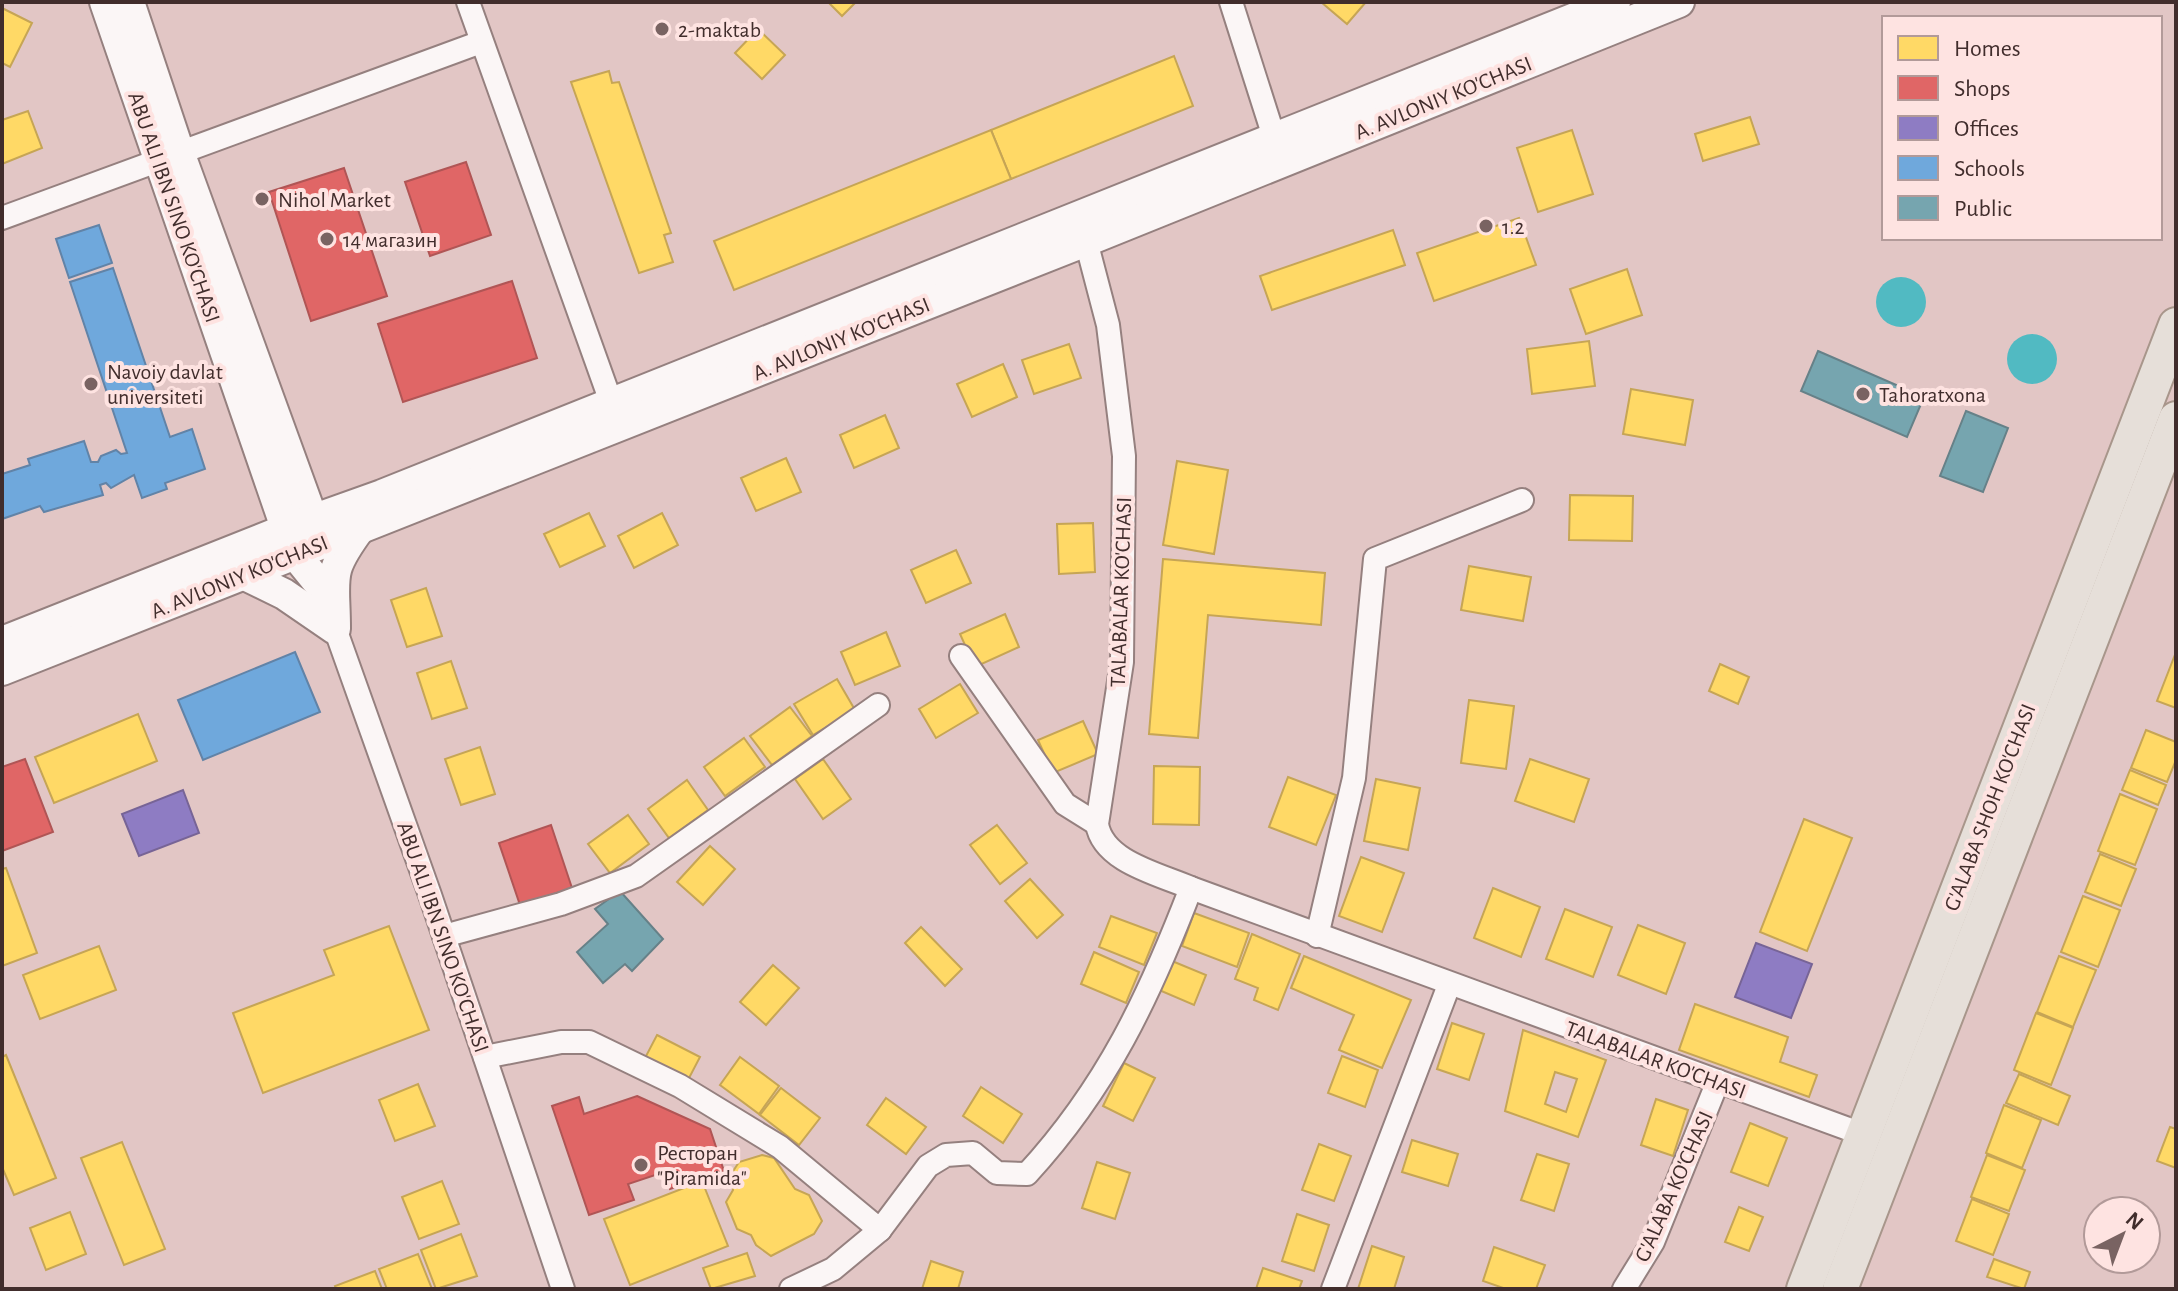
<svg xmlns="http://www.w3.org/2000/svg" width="2178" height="1291" font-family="'Alegreya Sans',sans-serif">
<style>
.water{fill:#51bac2}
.homes{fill:#ffd966;stroke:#c6a555;stroke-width:2;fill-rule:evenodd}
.shops{fill:#e06666;stroke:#b05555;stroke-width:2}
.offices{fill:#8e7cc3;stroke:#776496;stroke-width:2}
.schools{fill:#6fa8dc;stroke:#6183a7;stroke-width:2}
.public{fill:#76a5af;stroke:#668188;stroke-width:2}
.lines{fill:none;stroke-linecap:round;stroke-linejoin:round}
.street-casing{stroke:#95807f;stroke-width:26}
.secondary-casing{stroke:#95807f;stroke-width:34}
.primary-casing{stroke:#a8968b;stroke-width:38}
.street{stroke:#fbf6f6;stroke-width:22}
.secondary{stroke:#fbf6f6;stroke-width:30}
.primary{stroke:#e6dfd9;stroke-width:34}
.poi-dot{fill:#796362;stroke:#fee3e1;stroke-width:3}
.labels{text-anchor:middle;stroke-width:8;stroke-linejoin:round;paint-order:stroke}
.poi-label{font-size:22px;fill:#412d2c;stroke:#fee3e1;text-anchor:start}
.street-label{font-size:22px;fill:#412d2c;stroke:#fee3e1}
</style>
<rect width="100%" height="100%" fill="#e2c6c5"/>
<g class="water">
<circle cx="1901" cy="302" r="25"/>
<circle cx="2032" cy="359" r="25"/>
</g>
<g class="homes">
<path d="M 828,2 L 856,2 L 842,16 Z"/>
<path d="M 1321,2 L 1366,2 L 1347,24 Z"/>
<path d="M 2,8 L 32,23 L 10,67 L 2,63 Z"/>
<path d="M 758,29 L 785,55 L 762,79 L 735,53 Z"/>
<path d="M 1174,56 L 1193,106 L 1011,179 L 991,130 Z"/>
<path d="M 609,71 L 612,83 L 619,82 L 671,233 L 664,235 L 673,262 L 639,273 L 571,82 Z"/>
<path d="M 28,111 L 42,148 L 2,164 L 2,120 Z"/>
<path d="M 1750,117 L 1759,144 L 1703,161 L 1695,134 Z"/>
<path d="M 991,130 L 1011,179 L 734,290 L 714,241 Z"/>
<path d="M 1572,130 L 1593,194 L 1538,212 L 1517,148 Z"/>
<path d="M 1519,218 L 1536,265 L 1434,301 L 1417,253 Z"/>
<path d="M 1393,230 L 1405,265 L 1272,310 L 1260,276 Z"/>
<path d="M 1627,269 L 1642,315 L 1586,334 L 1570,289 Z"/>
<path d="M 1589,341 L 1595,386 L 1532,394 L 1527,349 Z"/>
<path d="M 1069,344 L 1081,378 L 1034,394 L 1022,360 Z"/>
<path d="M 1003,364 L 1017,397 L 972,417 L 957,384 Z"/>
<path d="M 1631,389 L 1693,400 L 1685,445 L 1623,434 Z"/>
<path d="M 885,415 L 899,448 L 854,468 L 840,435 Z"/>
<path d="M 786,458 L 801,492 L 756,511 L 741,478 Z"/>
<path d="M 1177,461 L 1228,470 L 1214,554 L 1163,545 Z"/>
<path d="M 1570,495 L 1633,496 L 1632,541 L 1569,540 Z"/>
<path d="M 589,513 L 605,546 L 560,567 L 544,534 Z"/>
<path d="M 662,513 L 678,545 L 634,568 L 618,536 Z"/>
<path d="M 1093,523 L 1095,572 L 1059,574 L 1057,524 Z"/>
<path d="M 956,550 L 971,583 L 926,603 L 911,570 Z"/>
<path d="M 1163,559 L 1325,573 L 1321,625 L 1208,615 L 1198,738 L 1149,734 Z"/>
<path d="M 1469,566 L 1531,577 L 1523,621 L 1461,610 Z"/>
<path d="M 426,588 L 442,636 L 407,647 L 391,600 Z"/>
<path d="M 1005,614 L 1019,647 L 975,667 L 960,634 Z"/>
<path d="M 886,632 L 900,666 L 855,685 L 841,652 Z"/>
<path d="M 2176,652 L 2176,708 L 2157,701 Z"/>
<path d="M 451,661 L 467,708 L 432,719 L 417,673 Z"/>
<path d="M 1720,664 L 1749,677 L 1738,704 L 1709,691 Z"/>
<path d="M 837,679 L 855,710 L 813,735 L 794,704 Z"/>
<path d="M 960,684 L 978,713 L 936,738 L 919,709 Z"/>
<path d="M 1469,700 L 1514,706 L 1506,769 L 1461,763 Z"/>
<path d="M 790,707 L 812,736 L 772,765 L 750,736 Z"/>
<path d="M 138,714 L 157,761 L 54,803 L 35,757 Z"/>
<path d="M 1083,721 L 1098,754 L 1053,773 L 1038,740 Z"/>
<path d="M 2146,730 L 2176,742 L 2176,760 L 2167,782 L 2131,768 Z"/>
<path d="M 744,738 L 765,767 L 725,796 L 704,767 Z"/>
<path d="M 480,747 L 495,794 L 461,805 L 445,759 Z"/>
<path d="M 823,759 L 851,799 L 823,819 L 795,779 Z"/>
<path d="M 1530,759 L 1589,779 L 1574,822 L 1515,801 Z"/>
<path d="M 1154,766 L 1200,767 L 1199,825 L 1153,824 Z"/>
<path d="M 2130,770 L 2166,785 L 2158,805 L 2122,790 Z"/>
<path d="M 1288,777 L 1336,795 L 1316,845 L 1269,827 Z"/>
<path d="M 1376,779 L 1420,788 L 1408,850 L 1364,841 Z"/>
<path d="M 687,780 L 708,810 L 669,838 L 648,809 Z"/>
<path d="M 2120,794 L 2157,809 L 2135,865 L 2098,851 Z"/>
<path d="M 628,815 L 649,844 L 610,873 L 588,844 Z"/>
<path d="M 1804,819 L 1852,838 L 1807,951 L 1760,932 Z"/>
<path d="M 997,825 L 1027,863 L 1000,884 L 970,845 Z"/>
<path d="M 710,846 L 735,869 L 703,905 L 677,882 Z"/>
<path d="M 2100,854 L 2136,869 L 2121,906 L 2085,892 Z"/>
<path d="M 1361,857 L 1404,873 L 1382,932 L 1339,916 Z"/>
<path d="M 6,868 L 37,953 L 2,966 L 2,869 Z"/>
<path d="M 1030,879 L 1063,915 L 1037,938 L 1005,901 Z"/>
<path d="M 1493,888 L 1540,907 L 1521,957 L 1474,938 Z"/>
<path d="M 2083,896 L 2120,910 L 2098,967 L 2061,952 Z"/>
<path d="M 1565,909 L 1612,927 L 1593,977 L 1546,959 Z"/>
<path d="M 1194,913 L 1249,933 L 1237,967 L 1182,946 Z"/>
<path d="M 1111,916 L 1157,933 L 1144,965 L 1099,947 Z"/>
<path d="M 1638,925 L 1685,943 L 1666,994 L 1618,975 Z"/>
<path d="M 389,926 L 429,1030 L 263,1093 L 233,1013 L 334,975 L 324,950 Z"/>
<path d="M 921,927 L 962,969 L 945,986 L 905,943 Z"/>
<path d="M 1252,934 L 1300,954 L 1278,1010 L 1254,1000 L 1258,988 L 1235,979 Z"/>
<path d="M 99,946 L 116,990 L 40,1019 L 23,975 Z"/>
<path d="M 1094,952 L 1139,972 L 1126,1003 L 1081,984 Z"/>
<path d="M 1304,956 L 1411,1000 L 1382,1068 L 1339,1050 L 1354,1015 L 1291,988 Z"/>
<path d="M 2059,956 L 2096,970 L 2073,1027 L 2037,1012 Z"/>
<path d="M 1172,961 L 1206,975 L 1194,1005 L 1159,990 Z"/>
<path d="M 773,965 L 799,988 L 766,1025 L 740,1002 Z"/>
<path d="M 1695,1004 L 1788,1037 L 1780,1062 L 1817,1075 L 1809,1097 L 1679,1050 Z"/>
<path d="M 2036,1013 L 2073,1028 L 2051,1085 L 2014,1070 Z"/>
<path d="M 1452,1023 L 1484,1034 L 1469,1080 L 1437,1069 Z"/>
<path d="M 1523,1030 L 1606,1060 L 1578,1137 L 1505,1111 ZM 1555,1072 L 1577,1079 L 1566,1112 L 1545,1104 Z"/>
<path d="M 657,1035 L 700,1057 L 688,1080 L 645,1058 Z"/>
<path d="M 6,1055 L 56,1178 L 14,1195 L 2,1167 L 2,1057 Z"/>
<path d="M 1342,1056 L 1378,1070 L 1365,1107 L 1328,1093 Z"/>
<path d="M 740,1057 L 779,1086 L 759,1114 L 720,1085 Z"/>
<path d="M 1124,1063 L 1155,1078 L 1133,1121 L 1103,1106 Z"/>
<path d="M 2019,1074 L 2070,1096 L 2058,1125 L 2006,1103 Z"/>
<path d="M 418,1084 L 435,1126 L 395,1141 L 379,1100 Z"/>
<path d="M 981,1087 L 1022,1114 L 1003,1143 L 963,1116 Z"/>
<path d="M 781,1088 L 820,1118 L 799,1145 L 760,1115 Z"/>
<path d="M 886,1098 L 926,1127 L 906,1154 L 867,1125 Z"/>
<path d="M 1656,1099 L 1688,1110 L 1673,1156 L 1641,1145 Z"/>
<path d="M 2004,1105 L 2041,1120 L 2022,1168 L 1986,1153 Z"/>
<path d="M 1750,1123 L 1787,1138 L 1768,1186 L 1731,1172 Z"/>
<path d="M 2170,1127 L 2176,1129 L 2176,1168 L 2157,1161 Z"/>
<path d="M 1412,1140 L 1458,1154 L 1448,1186 L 1402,1172 Z"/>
<path d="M 122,1142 L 165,1249 L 124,1265 L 81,1158 Z"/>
<path d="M 1319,1144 L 1351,1156 L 1334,1201 L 1302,1190 Z"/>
<path d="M 1537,1154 L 1569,1164 L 1554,1211 L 1521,1200 Z"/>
<path d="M 762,1155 L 774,1158 L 795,1189 L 809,1195 L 822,1221 L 814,1234 L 771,1256 L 756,1245 L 751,1235 L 737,1229 L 726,1202 L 733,1190 L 730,1176 L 739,1162 Z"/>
<path d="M 1987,1155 L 2025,1170 L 2009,1211 L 1971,1197 Z"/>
<path d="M 1097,1162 L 1130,1173 L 1115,1219 L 1082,1208 Z"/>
<path d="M 442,1181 L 459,1224 L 419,1239 L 402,1197 Z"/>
<path d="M 702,1181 L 728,1246 L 630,1285 L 604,1219 Z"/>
<path d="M 1972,1199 L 2009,1214 L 1993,1255 L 1956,1241 Z"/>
<path d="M 1739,1207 L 1763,1217 L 1749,1251 L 1725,1242 Z"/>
<path d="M 70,1212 L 86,1254 L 46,1270 L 30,1228 Z"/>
<path d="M 1297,1214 L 1329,1225 L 1314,1271 L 1282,1261 Z"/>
<path d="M 461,1234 L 477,1276 L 436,1289 L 421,1250 Z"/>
<path d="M 1372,1246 L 1404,1257 L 1394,1289 L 1358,1289 Z"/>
<path d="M 1494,1247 L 1545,1265 L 1536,1289 L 1506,1289 L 1483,1281 Z"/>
<path d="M 747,1253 L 755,1276 L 711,1289 L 703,1268 Z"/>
<path d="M 418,1254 L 432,1289 L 387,1289 L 379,1269 Z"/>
<path d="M 1994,1259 L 2030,1272 L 2024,1289 L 1987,1277 Z"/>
<path d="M 931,1261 L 963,1272 L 958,1289 L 922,1289 Z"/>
<path d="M 1263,1268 L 1302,1281 L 1299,1289 L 1256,1289 Z"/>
<path d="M 375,1271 L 382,1289 L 336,1289 L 335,1286 Z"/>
</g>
<g class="shops">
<path d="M 466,162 L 491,235 L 430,256 L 405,182 Z"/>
<path d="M 344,168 L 387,296 L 311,321 L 269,192 Z"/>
<path d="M 512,281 L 537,358 L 403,402 L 378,324 Z"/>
<path d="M 25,759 L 53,832 L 2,851 L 2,767 Z"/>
<path d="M 551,825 L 572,888 L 520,905 L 499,843 Z"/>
<path d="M 637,1096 L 710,1129 L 724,1171 L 670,1189 L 664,1172 L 628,1184 L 634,1200 L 589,1215 L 552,1106 L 579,1097 L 584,1114 Z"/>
</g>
<g class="offices">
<path d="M 183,790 L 199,833 L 139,856 L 122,814 Z"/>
<path d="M 1756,943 L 1812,964 L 1791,1018 L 1735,997 Z"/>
</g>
<g class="schools">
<path d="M 99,225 L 112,263 L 69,278 L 56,239 Z"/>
<path d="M 113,268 L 170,437 L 192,429 L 205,469 L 165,483 L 167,489 L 142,498 L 134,475 L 111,488 L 106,483 L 100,485 L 103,495 L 44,512 L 40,506 L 2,519 L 2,474 L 30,465 L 28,459 L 84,441 L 91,462 L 98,462 L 101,456 L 116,450 L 121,454 L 127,453 L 70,282 Z"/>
<path d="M 295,652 L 320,712 L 203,760 L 178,700 Z"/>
</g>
<g class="public">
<path d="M 1818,351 L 1924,397 L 1907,437 L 1801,391 Z"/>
<path d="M 1966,411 L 2008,428 L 1983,492 L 1940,476 Z"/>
<path d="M 620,891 L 663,939 L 632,971 L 625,964 L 603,983 L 577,952 L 608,924 L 595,909 Z"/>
</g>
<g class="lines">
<defs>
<g id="street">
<path d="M 468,2 L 611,402"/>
<path d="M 1231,2 L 1274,137"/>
<path d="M 2,218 L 481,42"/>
<path d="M 1086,241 L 1108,325 L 1124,456 L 1122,662 L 1097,824 C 1103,862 1159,874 1191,888 L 1862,1134"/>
<path d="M 331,617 L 430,895 L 563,1289"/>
<path d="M 961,656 L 1065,804 L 1097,824"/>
<path d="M 444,936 L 561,904 L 636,876 L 878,705"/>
<path d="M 1317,936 L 1354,778 L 1375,559 L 1522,500"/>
<path d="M 485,1057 L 561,1042 L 589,1042 L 680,1086 L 780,1147 L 880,1230 L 928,1166 L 946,1155 L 973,1153 L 997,1173 L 1027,1174 C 1107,1087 1149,997 1191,888"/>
<path d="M 791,1289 L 833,1269 L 880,1230"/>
<path d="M 1333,1289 L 1449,985"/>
<path d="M 1624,1289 L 1653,1242 L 1718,1081"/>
</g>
<g id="secondary">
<path d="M 105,2 L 295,554 L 321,586"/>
<path d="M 129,2 L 180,155 L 319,537"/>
<path d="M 243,574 L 284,594 L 335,629 C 335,576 326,574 360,528"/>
<path d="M 2,642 L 287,529 L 382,495 L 1615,2"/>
<path d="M 2,670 L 1086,241 L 1679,2"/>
</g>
<g id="primary">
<path d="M 1804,1289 L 2176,325"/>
<path d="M 1840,1289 L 2176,419"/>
</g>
</defs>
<use href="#street" class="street-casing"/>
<use href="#secondary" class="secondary-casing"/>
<use href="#primary" class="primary-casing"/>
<use href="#street" class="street"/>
<use href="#secondary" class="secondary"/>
<use href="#primary" class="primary"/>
</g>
<g class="poi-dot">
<circle cx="662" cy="29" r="8"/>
<circle cx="262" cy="199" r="8"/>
<circle cx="1486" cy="226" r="8"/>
<circle cx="327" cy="239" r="8"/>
<circle cx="91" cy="384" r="8"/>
<circle cx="1863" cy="394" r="8"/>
<circle cx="641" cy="1165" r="8"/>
</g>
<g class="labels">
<g class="poi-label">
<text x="678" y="37">2-maktab</text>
<text x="278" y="207">Nihol Market</text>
<text x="1502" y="234">1.2</text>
<text x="343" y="247">14 магазин</text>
<text x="107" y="379">Navoiy davlat<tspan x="107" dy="25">universiteti</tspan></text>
<text x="1879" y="402">Tahoratxona</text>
<text x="657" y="1160">Ресторан<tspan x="657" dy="25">"Piramida"</tspan></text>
</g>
<g class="street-label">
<text transform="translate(1443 97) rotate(-22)" y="8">A. AVLONIY KO'CHASI</text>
<text transform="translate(175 207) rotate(71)" y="8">ABU ALI IBN SINO KO'CHASI</text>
<text transform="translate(841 338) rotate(-22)" y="8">A. AVLONIY KO'CHASI</text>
<text transform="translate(239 576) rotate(-22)" y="8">A. AVLONIY KO'CHASI</text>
<text transform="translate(1120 592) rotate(-88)" y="8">TALABALAR KO'CHASI</text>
<text transform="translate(1989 807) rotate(-69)" y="8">G'ALABA SHOH KO'CHASI</text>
<text transform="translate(444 937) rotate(71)" y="8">ABU ALI IBN SINO KO'CHASI</text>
<text transform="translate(1656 1059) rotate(20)" y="8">TALABALAR KO'CHASI</text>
<text transform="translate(1673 1186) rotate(-66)" y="8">G'ALABA KO'CHASI</text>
</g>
</g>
<rect width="2178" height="1291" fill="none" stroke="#412d2c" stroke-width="8"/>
<rect x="1882" y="16" width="280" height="224" fill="#fee3e1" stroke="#b29a99" stroke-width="2"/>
<rect x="1898" y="36" width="40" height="24" fill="#ffd966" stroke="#b29a99" stroke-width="2"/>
<text x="1954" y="56" font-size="24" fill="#412d2c">Homes</text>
<rect x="1898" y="76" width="40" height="24" fill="#e06666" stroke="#b29a99" stroke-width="2"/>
<text x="1954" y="96" font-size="24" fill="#412d2c">Shops</text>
<rect x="1898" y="116" width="40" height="24" fill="#8e7cc3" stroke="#b29a99" stroke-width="2"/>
<text x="1954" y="136" font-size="24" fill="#412d2c">Offices</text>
<rect x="1898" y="156" width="40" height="24" fill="#6fa8dc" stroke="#b29a99" stroke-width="2"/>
<text x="1954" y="176" font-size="24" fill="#412d2c">Schools</text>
<rect x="1898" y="196" width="40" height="24" fill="#76a5af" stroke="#b29a99" stroke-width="2"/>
<text x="1954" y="216" font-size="24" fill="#412d2c">Public</text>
<g transform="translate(2122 1235) rotate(42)"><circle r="38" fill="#fee3e1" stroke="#b29a99" stroke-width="2"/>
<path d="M0-6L14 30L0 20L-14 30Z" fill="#796362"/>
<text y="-12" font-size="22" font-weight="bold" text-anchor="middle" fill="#412d2c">N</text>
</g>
</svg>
